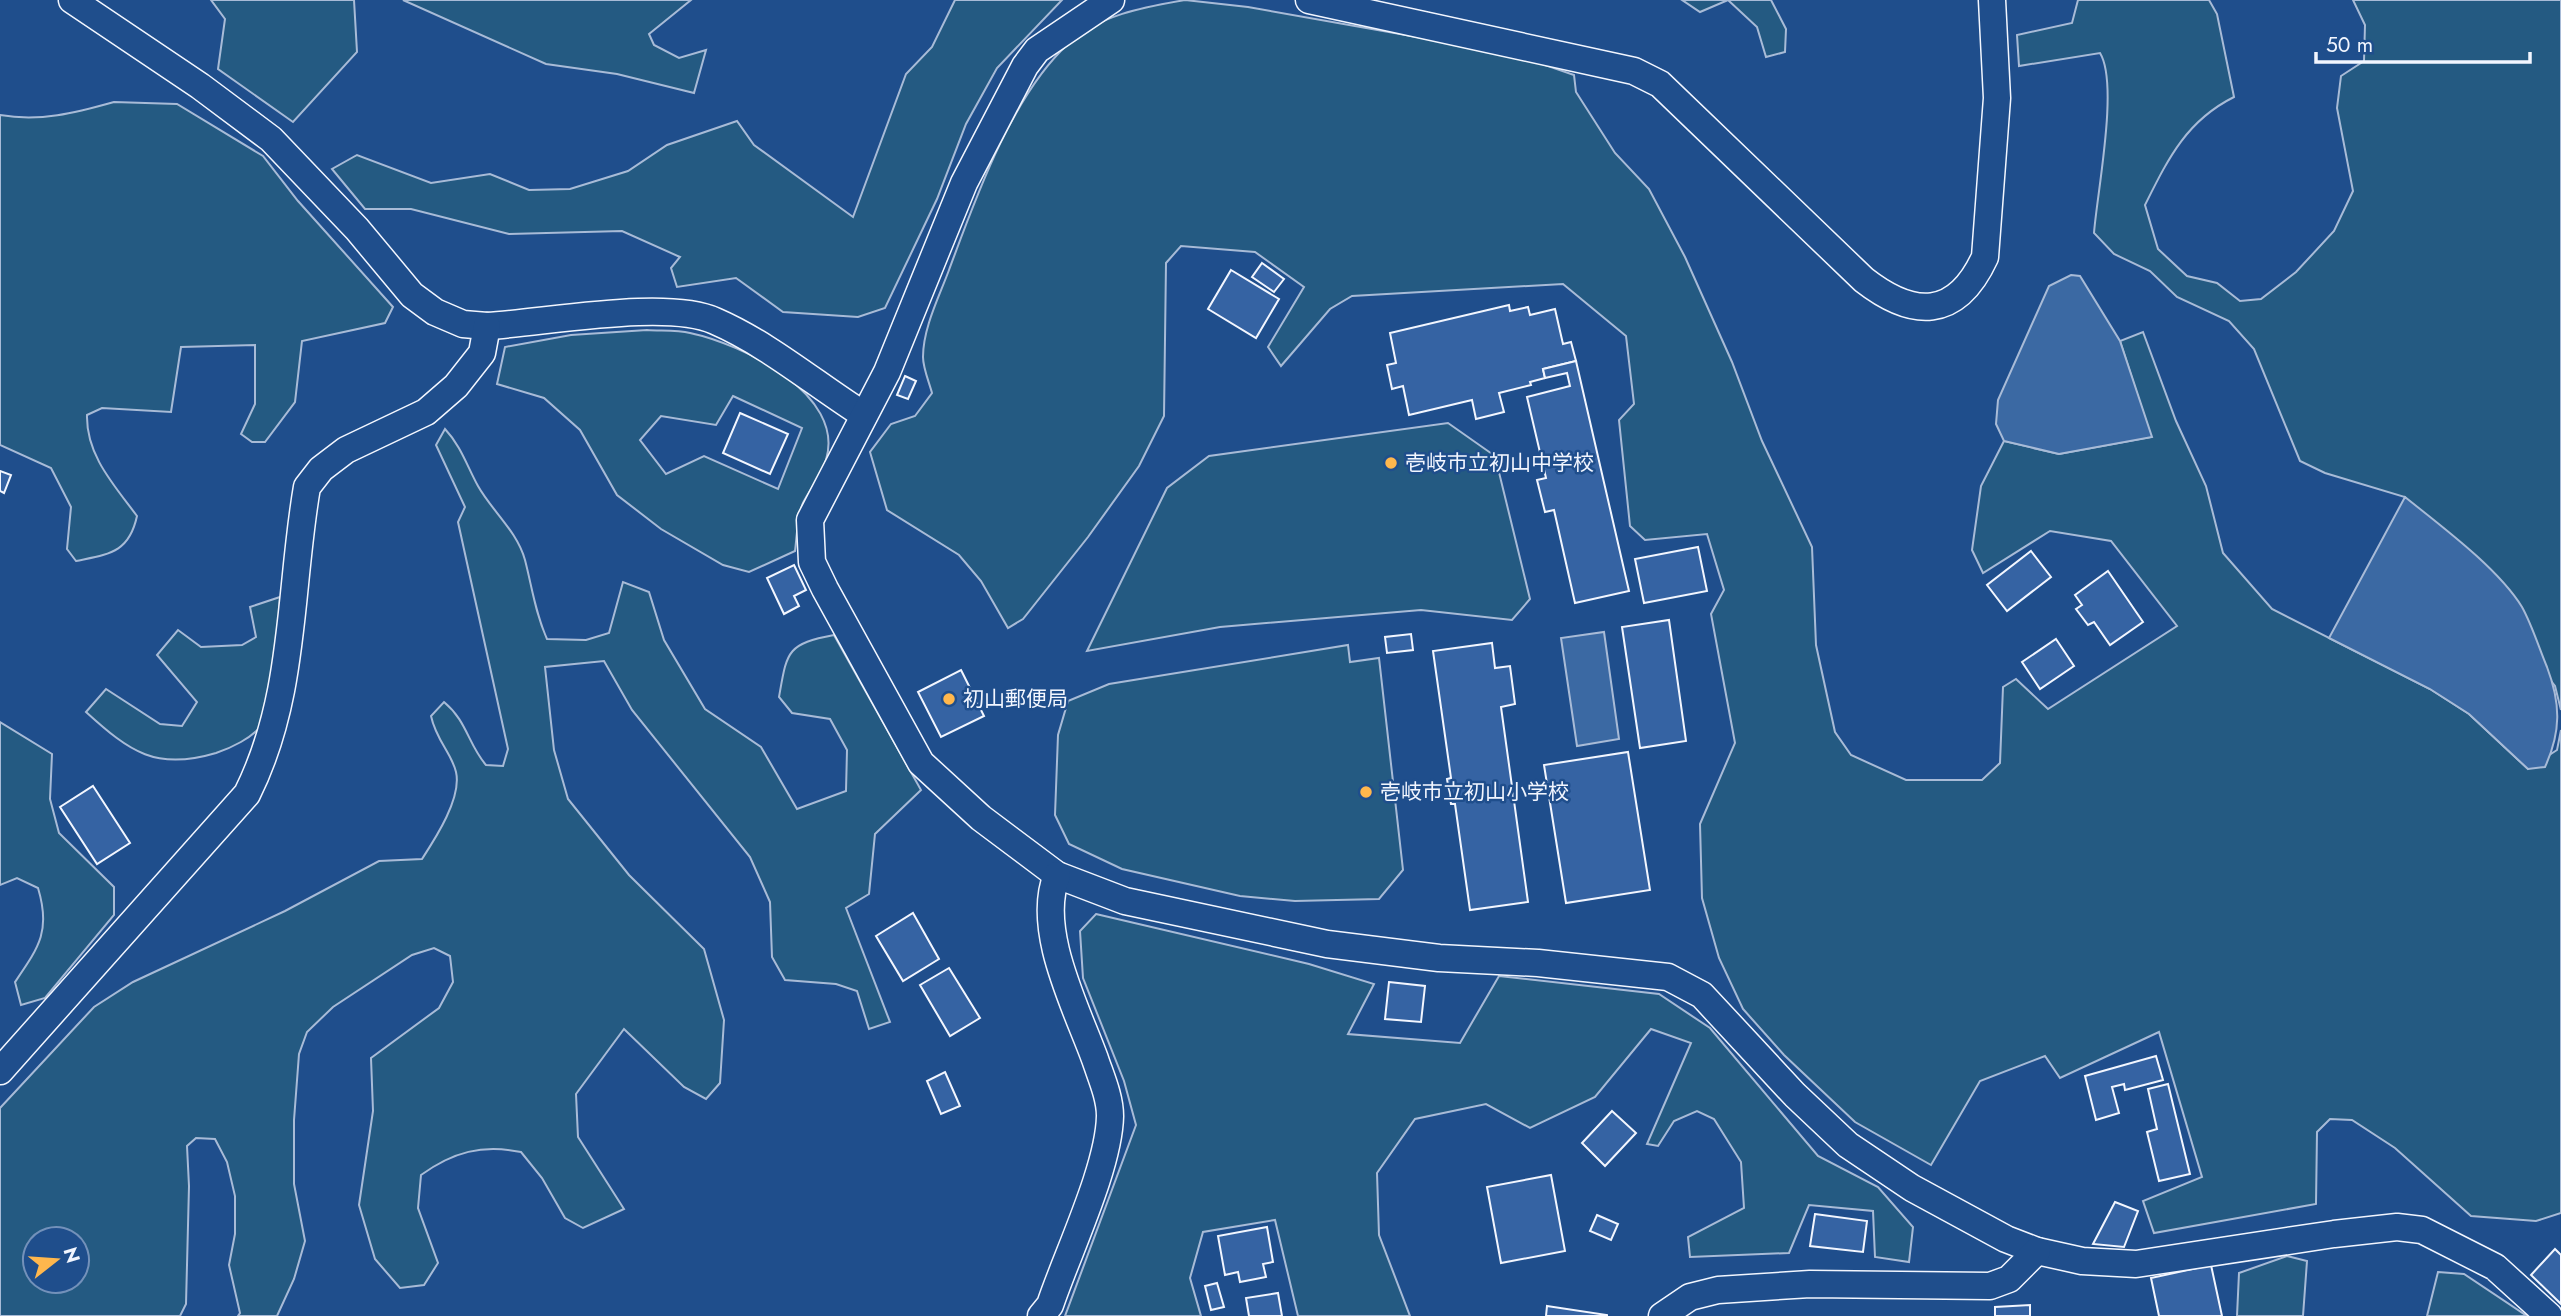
<svg xmlns="http://www.w3.org/2000/svg" width="2561" height="1316" font-family="Jost,'Noto Sans JP',sans-serif">
<style>
.green{fill:#245a82;stroke:#a8bbd7;stroke-width:2;fill-rule:evenodd}
.water{fill:#3b69a3;stroke:#a8bbd7;stroke-width:2}
.building{fill:#3563a3;stroke:#f2f6ff;stroke-width:2}
.lines{fill:none;stroke-linecap:round;stroke-linejoin:round}
.minor-casing{stroke:#f2f6ff;stroke-width:29}
.minor{stroke:#1f4e8c;stroke-width:26}
.poi-dot{fill:#ffb74d;stroke:#1f4e8c;stroke-width:2.5}
.labels{text-anchor:middle;stroke-width:5;stroke-linejoin:round;paint-order:stroke}
.poi-label{font-size:21px;fill:#f2f6ff;stroke:#1f4e8c;text-anchor:start}
</style>
<rect width="100%" height="100%" fill="#1f4e8c"/>
<g class="green">
<path d="M 211,0 L 354,0 L 357,52 L 293,122 L 218,69 L 225,19 Z"/>
<path d="M 403,0 L 691,0 L 649,34 L 654,45 L 679,58 L 706,50 L 694,93 L 617,74 L 546,64 Z"/>
<path d="M 955,0 L 1062,0 L 997,68 L 966,124 L 937,199 L 885,308 L 858,317 L 783,312 L 736,278 L 677,287 L 671,268 L 680,257 L 622,231 L 509,234 L 411,209 L 365,209 L 332,169 L 357,155 L 431,183 L 490,174 L 529,190 L 570,189 L 628,171 L 667,145 L 737,121 L 754,145 L 853,217 L 906,74 L 932,47 Z"/>
<path d="M 1185,0 L 1248,7 L 1513,54 L 1574,75 L 1576,92 L 1615,153 L 1649,189 L 1685,257 L 1732,362 L 1762,441 L 1812,547 L 1816,645 L 1835,732 L 1851,755 L 1906,780 L 1982,780 L 2000,763 L 2003,687 L 2016,679 L 2048,709 L 2177,626 L 2111,541 L 2050,531 L 1983,573 L 1972,550 L 1981,486 L 2004,441 L 2059,454 L 2151,437 L 2120,341 L 2143,332 L 2176,421 L 2206,486 L 2223,553 L 2272,609 L 2430,689 L 2469,714 L 2528,769 L 2557,750 L 2561,730 L 2561,1213 L 2536,1221 L 2471,1216 L 2395,1148 L 2352,1120 L 2330,1119 L 2317,1132 L 2316,1204 L 2154,1233 L 2143,1201 L 2202,1177 L 2159,1032 L 2060,1078 L 2045,1056 L 1980,1081 L 1931,1165 L 1855,1122 L 1784,1055 L 1743,1009 L 1719,958 L 1702,898 L 1700,824 L 1735,743 L 1711,614 L 1724,590 L 1707,534 L 1645,540 L 1630,526 L 1619,420 L 1634,404 L 1626,336 L 1563,284 L 1352,296 L 1330,309 L 1281,366 L 1268,347 L 1304,287 L 1255,252 L 1181,246 L 1166,263 L 1164,416 L 1139,466 L 1088,537 L 1023,619 L 1008,628 L 981,581 L 959,555 L 887,510 L 870,452 L 891,424 L 915,416 L 932,393 C 929,382 923,368 923,357 C 923,328 939,297 949,270 C 975,200 1011,97 1067,45 C 1098,15 1144,7 1185,0 Z"/>
<path d="M 1682,0 L 1771,0 L 1786,29 L 1785,52 L 1766,57 L 1757,27 L 1728,0 L 1700,12 Z"/>
<path d="M 2078,0 L 2209,0 L 2217,14 L 2234,97 C 2186,121 2168,159 2145,205 L 2158,249 L 2187,276 L 2217,283 L 2240,301 L 2261,299 L 2296,272 L 2334,231 L 2353,191 L 2337,108 L 2341,76 L 2364,61 L 2365,25 L 2353,0 L 2561,0 L 2561,710 L 2555,686 L 2405,497 L 2325,473 L 2300,461 L 2254,349 L 2229,321 L 2177,297 L 2150,271 L 2114,254 L 2094,233 C 2097,193 2119,84 2100,53 L 2019,66 L 2017,35 L 2072,23 Z"/>
<path d="M 114,102 L 177,104 L 263,156 L 298,201 L 393,307 L 385,323 L 302,341 L 295,402 L 265,442 L 252,442 L 241,434 L 255,404 L 255,345 L 181,347 L 171,412 L 102,408 L 87,415 C 86,455 114,485 137,516 C 129,553 109,554 76,561 L 67,549 L 71,507 L 51,468 L 0,445 L 0,115 C 40,122 75,113 114,102 Z"/>
<path d="M 647,330 C 661,331 677,330 690,333 C 742,344 846,394 826,460 C 822,475 810,489 803,503 C 797,517 797,536 795,551 L 749,572 L 723,565 L 661,529 L 617,495 L 580,430 L 544,398 L 497,384 L 505,347 L 571,335 ZM 733,396 L 802,428 L 778,489 L 704,456 L 666,474 L 640,440 L 661,416 L 716,425 Z"/>
<path d="M 1448,423 L 1495,456 L 1530,599 L 1512,620 L 1421,610 L 1220,627 L 1087,651 L 1167,488 L 1209,456 Z"/>
<path d="M 445,429 C 461,446 467,466 478,486 C 492,511 517,531 525,560 C 532,587 535,612 547,639 L 586,640 L 609,633 L 623,582 L 649,592 L 664,640 L 705,709 L 761,747 L 797,809 L 846,791 L 847,750 L 830,719 L 792,713 L 779,697 C 787,652 786,644 834,635 L 921,790 L 875,834 L 869,894 L 846,908 L 890,1022 L 869,1029 L 857,991 L 836,984 L 785,980 L 772,957 L 770,902 L 750,857 L 632,710 L 604,661 L 545,667 L 554,750 L 568,799 L 629,875 L 704,949 L 724,1020 L 720,1083 L 706,1099 L 684,1087 L 624,1029 L 576,1094 L 578,1137 L 624,1209 L 583,1228 L 565,1218 L 542,1178 L 521,1152 C 482,1144 453,1152 421,1175 L 418,1208 L 438,1263 L 424,1285 L 400,1288 L 375,1259 L 359,1205 L 373,1111 L 371,1058 L 439,1008 L 453,982 L 450,956 L 434,948 L 412,955 L 333,1007 L 307,1032 L 299,1054 L 294,1120 L 294,1184 L 305,1241 L 294,1279 L 277,1316 L 238,1316 L 240,1313 L 229,1265 L 235,1234 L 235,1196 L 227,1162 L 215,1139 L 196,1138 L 187,1146 L 189,1186 L 186,1304 L 180,1316 L 0,1316 L 0,1108 L 94,1007 L 133,982 L 285,911 L 379,861 L 422,859 C 435,839 462,798 456,772 C 452,754 436,740 431,716 L 444,702 C 467,721 468,744 486,765 L 503,766 L 508,749 L 458,522 L 465,507 L 436,445 ZM 35,1239 L 77,1239 L 77,1281 L 35,1281 Z"/>
<path d="M 280,597 C 278,624 277,705 262,725 C 252,738 231,748 216,753 C 156,771 130,752 86,712 L 106,689 L 160,724 L 182,726 L 197,702 L 157,655 L 178,630 L 201,647 L 242,645 L 256,637 L 250,607 Z"/>
<path d="M 1348,645 L 1350,662 L 1379,658 L 1403,870 L 1379,899 L 1295,901 L 1240,896 L 1122,869 L 1069,844 L 1055,815 L 1058,735 L 1068,701 L 1109,684 Z"/>
<path d="M 0,722 L 52,754 L 50,799 L 59,833 L 114,887 L 114,915 L 45,998 L 21,1005 L 15,982 C 39,947 51,931 38,888 L 17,878 L 0,885 Z"/>
<path d="M 1096,914 L 1309,964 L 1374,984 L 1348,1034 L 1460,1043 L 1499,976 L 1659,994 L 1710,1028 L 1818,1156 L 1878,1187 L 1913,1227 L 1909,1262 L 1875,1257 L 1873,1211 L 1809,1205 L 1789,1253 L 1690,1257 L 1688,1237 L 1744,1208 L 1741,1162 L 1714,1119 L 1697,1111 L 1674,1121 L 1658,1146 L 1647,1144 L 1691,1043 L 1651,1029 L 1595,1097 L 1530,1128 L 1486,1104 L 1415,1119 L 1377,1173 L 1379,1235 L 1410,1316 L 1298,1316 L 1275,1220 L 1203,1232 L 1190,1278 L 1201,1316 L 1065,1316 L 1136,1125 L 1124,1081 L 1083,978 L 1080,931 Z"/>
<path d="M 2287,1256 L 2307,1261 L 2303,1316 L 2237,1316 L 2239,1273 Z"/>
<path d="M 2438,1272 L 2464,1274 L 2527,1316 L 2427,1316 Z"/>
</g>
<g class="water">
<path d="M 2071,275 L 2080,276 L 2120,341 L 2152,437 L 2059,454 L 2004,441 L 1996,424 L 1998,400 L 2049,286 Z"/>
<path d="M 2405,497 C 2441,526 2498,568 2522,607 C 2532,625 2539,648 2547,667 C 2561,704 2561,732 2545,767 L 2528,769 L 2469,714 L 2430,689 L 2329,638 Z"/>
<path d="M 1604,632 L 1619,739 L 1577,746 L 1561,638 Z"/>
</g>
<g class="building">
<path d="M 1262,263 L 1284,279 L 1274,292 L 1252,277 Z"/>
<path d="M 1231,270 L 1279,299 L 1256,338 L 1208,309 Z"/>
<path d="M 1509,305 L 1510,311 L 1528,307 L 1530,315 L 1555,309 L 1563,344 L 1571,342 L 1576,361 L 1543,369 L 1545,378 L 1530,382 L 1531,385 L 1499,393 L 1504,412 L 1476,419 L 1472,400 L 1409,415 L 1403,386 L 1392,389 L 1387,365 L 1396,363 L 1390,333 Z"/>
<path d="M 1576,361 L 1629,591 L 1575,603 L 1554,510 L 1545,512 L 1537,480 L 1546,478 L 1527,397 L 1570,386 L 1567,373 L 1545,378 L 1543,369 Z"/>
<path d="M 905,376 L 916,381 L 908,399 L 897,395 Z"/>
<path d="M 740,413 L 788,434 L 770,474 L 723,453 Z"/>
<path d="M 0,471 L 11,475 L 4,493 L 0,491 Z"/>
<path d="M 1698,547 L 1707,591 L 1644,603 L 1635,559 Z"/>
<path d="M 2031,551 L 2051,577 L 2007,611 L 1987,585 Z"/>
<path d="M 794,565 L 806,590 L 794,596 L 799,606 L 784,614 L 767,578 Z"/>
<path d="M 2108,571 L 2143,622 L 2110,645 L 2094,622 L 2088,625 L 2076,609 L 2082,605 L 2075,595 Z"/>
<path d="M 1669,620 L 1686,741 L 1640,748 L 1622,627 Z"/>
<path d="M 1411,634 L 1413,650 L 1387,653 L 1385,637 Z"/>
<path d="M 2056,639 L 2074,666 L 2040,689 L 2022,662 Z"/>
<path d="M 1492,643 L 1495,668 L 1510,666 L 1515,704 L 1501,707 L 1528,902 L 1470,910 L 1455,804 L 1451,804 L 1447,779 L 1451,778 L 1433,651 Z"/>
<path d="M 961,670 L 984,716 L 941,737 L 918,692 Z"/>
<path d="M 1628,752 L 1650,890 L 1566,903 L 1544,765 Z"/>
<path d="M 93,786 L 130,843 L 97,864 L 60,807 Z"/>
<path d="M 913,913 L 939,959 L 903,981 L 876,936 Z"/>
<path d="M 949,968 L 980,1018 L 950,1036 L 920,985 Z"/>
<path d="M 1389,982 L 1425,986 L 1421,1022 L 1385,1019 Z"/>
<path d="M 2156,1056 L 2163,1080 L 2125,1090 L 2124,1084 L 2112,1087 L 2119,1113 L 2096,1120 L 2085,1076 Z"/>
<path d="M 945,1072 L 960,1106 L 941,1114 L 927,1081 Z"/>
<path d="M 2168,1084 L 2190,1174 L 2159,1181 L 2147,1132 L 2157,1129 L 2148,1089 Z"/>
<path d="M 1612,1111 L 1636,1133 L 1605,1166 L 1582,1143 Z"/>
<path d="M 1551,1175 L 1565,1251 L 1501,1263 L 1487,1187 Z"/>
<path d="M 2115,1202 L 2138,1211 L 2124,1247 L 2093,1244 Z"/>
<path d="M 1815,1214 L 1867,1221 L 1863,1252 L 1810,1246 Z"/>
<path d="M 1597,1215 L 1618,1224 L 1611,1240 L 1590,1231 Z"/>
<path d="M 1267,1227 L 1273,1262 L 1263,1264 L 1266,1277 L 1240,1282 L 1238,1272 L 1225,1275 L 1218,1236 Z"/>
<path d="M 2555,1249 L 2561,1255 L 2561,1304 L 2531,1275 Z"/>
<path d="M 2211,1265 L 2222,1316 L 2159,1316 L 2151,1278 Z"/>
<path d="M 1217,1283 L 1224,1307 L 1211,1310 L 1205,1286 Z"/>
<path d="M 1278,1293 L 1282,1316 L 1249,1316 L 1246,1298 Z"/>
<path d="M 2030,1305 L 2030,1316 L 1995,1316 L 1995,1307 Z"/>
<path d="M 1547,1306 L 1607,1315 L 1607,1316 L 1546,1316 Z"/>
</g>
<g class="lines">
<defs>
<g id="minor">
<path d="M 72,0 L 200,86 L 271,139 L 357,229 L 412,295 L 435,312 L 463,324 L 487,326 C 544,323 666,299 715,321 C 768,344 815,384 864,415"/>
<path d="M 1111,0 L 1037,50 L 1025,66 L 964,183 L 887,372 L 810,520 L 812,562 L 825,589 L 921,763 L 981,818 L 1057,875 L 1125,901 L 1327,944 L 1439,958 L 1538,963 L 1668,977 L 1702,995 L 1795,1095 L 1848,1145 L 1912,1188 L 2006,1239 L 2037,1251 L 2082,1261 L 2136,1264 L 2334,1234 L 2397,1227 L 2422,1230 L 2495,1267 L 2549,1316"/>
<path d="M 1309,0 L 1634,71 L 1660,84 L 1864,280 C 1913,318 1956,320 1985,257 L 1997,98 L 1992,0"/>
<path d="M 0,1071 L 247,794 C 296,696 289,591 307,487 L 321,469 L 346,450 L 426,412 L 456,386 L 482,353 L 487,326"/>
<path d="M 1041,1316 L 1050,1305 C 1067,1254 1109,1168 1110,1116 C 1110,1097 1101,1077 1095,1059 C 1076,1007 1035,929 1057,875"/>
<path d="M 1662,1316 L 1690,1297 L 1718,1290 L 1810,1284 L 1990,1286 L 2009,1279 L 2037,1251"/>
</g>
</defs>
<use href="#minor" class="minor-casing"/>
<use href="#minor" class="minor"/>
</g>
<g class="poi-dot">
<circle cx="1391" cy="463" r="7"/>
<circle cx="949" cy="699" r="7"/>
<circle cx="1366" cy="792" r="7"/>
</g>
<g class="labels">
<g class="poi-label">
<text x="1405" y="470">壱岐市立初山中学校</text>
<text x="963" y="706">初山郵便局</text>
<text x="1380" y="799">壱岐市立初山小学校</text>
</g>
</g>
<g transform="translate(56 1260) rotate(73)"><circle r="33" fill="#1f4e8c" stroke="#7391ba" stroke-width="2"/>
<path d="M0-5L12 26L0 18L-12 26Z" fill="#ffb74d"/>
<text y="-10" font-size="19" font-weight="bold" text-anchor="middle" fill="#f2f6ff">N</text>
</g>
<path d="M2316 52v10h214v-10" fill="none" stroke="#f2f6ff" stroke-width="3.5"/>
<text x="2326" y="52" font-size="21" fill="#f2f6ff" stroke="#1f4e8c" stroke-width="5" paint-order="stroke">50 m</text>
</svg>
